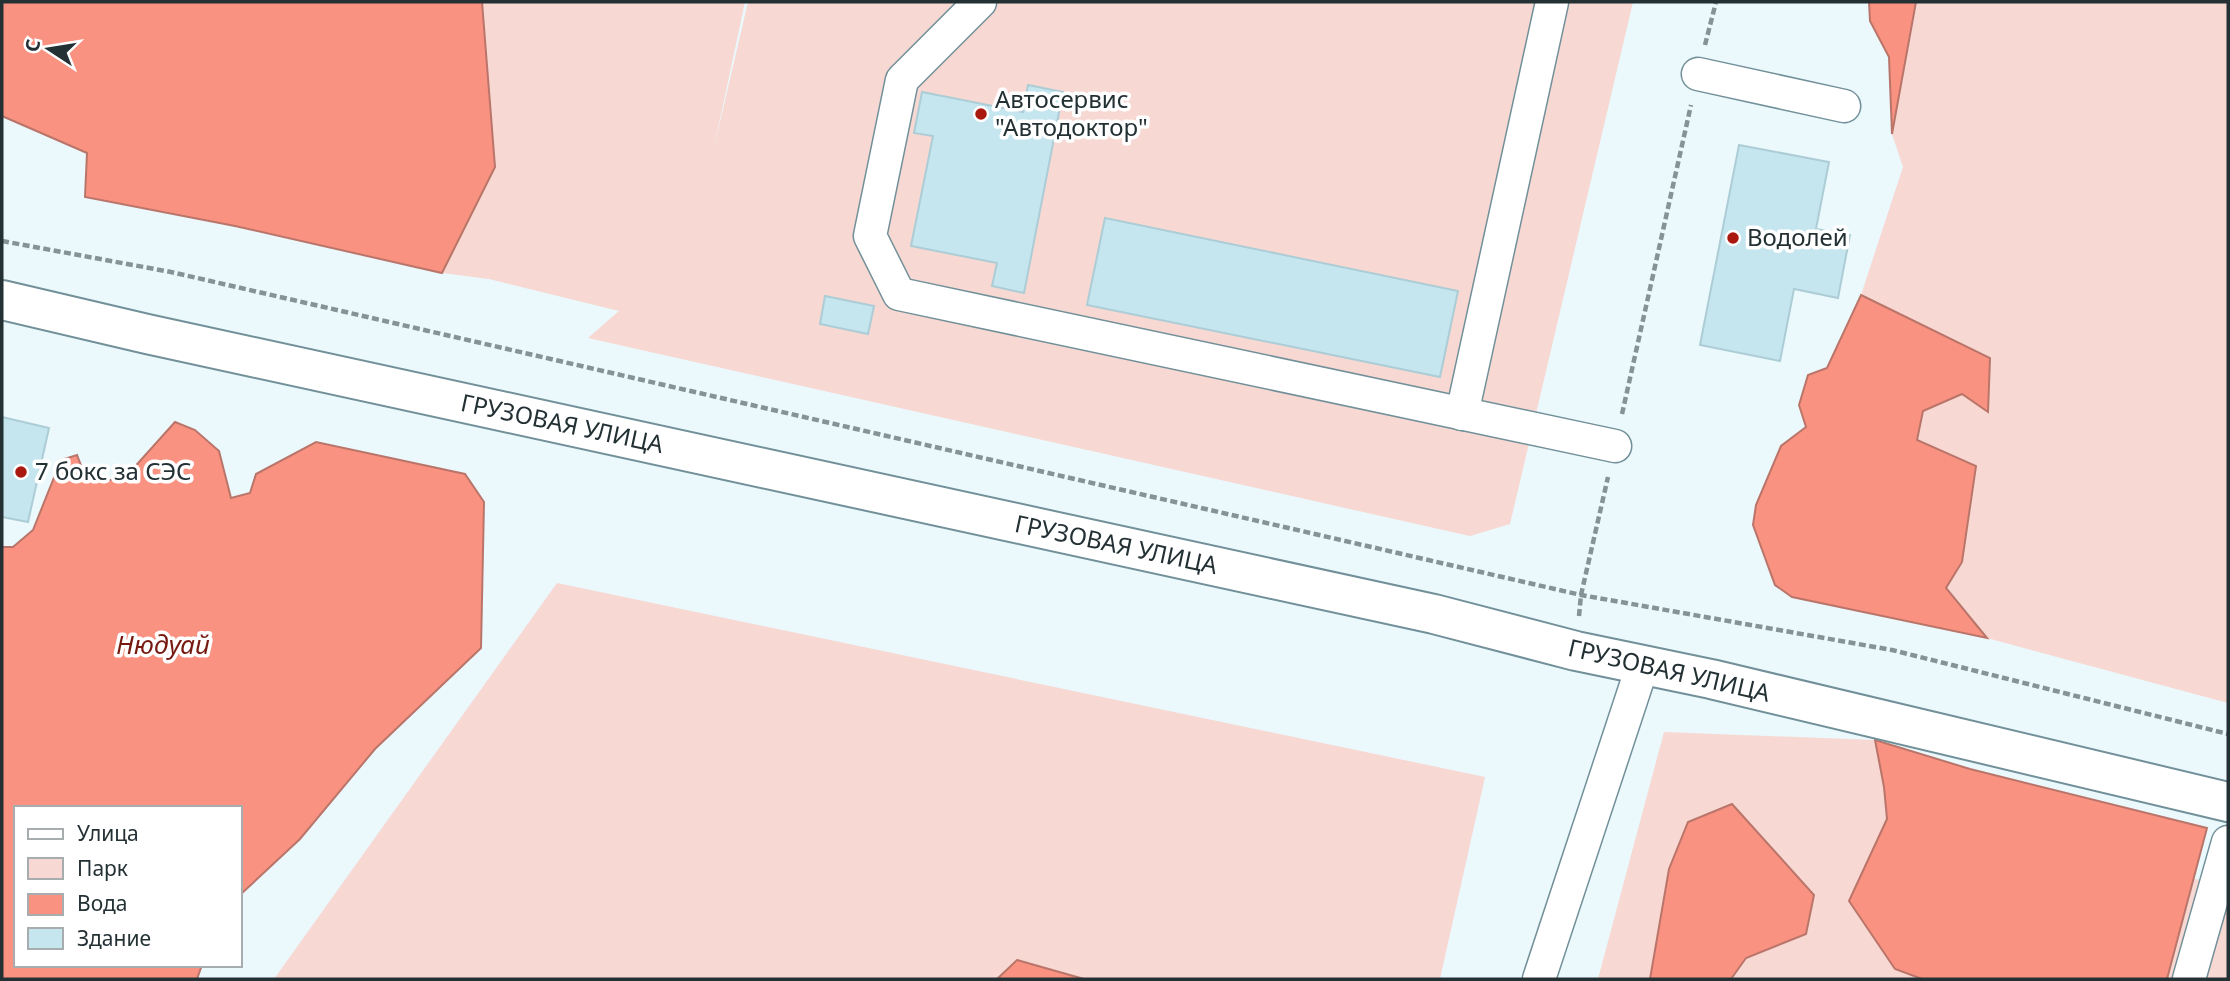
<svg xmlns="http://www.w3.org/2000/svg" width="2230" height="981" font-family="'Noto Sans',sans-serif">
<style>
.green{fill:#f7d8d2}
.water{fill:#fa9281;stroke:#ba756a;stroke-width:2}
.building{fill:#c5e5ef;stroke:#adcdd6;stroke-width:2}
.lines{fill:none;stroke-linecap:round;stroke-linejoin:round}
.minor-casing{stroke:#729099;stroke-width:35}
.major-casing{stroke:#729099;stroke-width:42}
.path{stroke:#859296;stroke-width:4.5;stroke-dasharray:7 3.5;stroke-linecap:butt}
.minor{stroke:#fff;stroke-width:32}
.major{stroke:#fff;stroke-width:38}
.poi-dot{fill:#aa190f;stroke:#fff;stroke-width:2.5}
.labels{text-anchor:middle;stroke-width:7;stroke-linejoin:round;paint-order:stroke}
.poi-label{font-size:24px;fill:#233034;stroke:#fff;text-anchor:start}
.street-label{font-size:24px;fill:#233034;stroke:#fff}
.water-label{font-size:26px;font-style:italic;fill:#761a11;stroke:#fff}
</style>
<rect width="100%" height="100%" fill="#ebf8fc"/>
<g class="green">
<path d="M 482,2 L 745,2 L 713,152 L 748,2 L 1633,2 L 1510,524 L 1470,536 L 588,338 L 619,311 L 489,279 L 442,273 L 495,167 Z"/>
<path d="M 1917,2 L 2228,2 L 2228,703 L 1987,638 L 1946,588 L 1962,562 L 1917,440 L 1923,411 L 1962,394 L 1988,411 L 1990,358 L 1861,295 L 1903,167 L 1892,134 Z"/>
<path d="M 557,583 L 1485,777 L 1440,979 L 274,979 Z"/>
<path d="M 1664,732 L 1875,740 L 1884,787 L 1887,819 L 1999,843 L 2228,885 L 2228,979 L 1598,979 Z"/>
</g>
<g class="water">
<path d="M 2,2 L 482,2 L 495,167 L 442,273 L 235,226 L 85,197 L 87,153 L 2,116 Z"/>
<path d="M 1869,2 L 1916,2 L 1892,134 L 1889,57 L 1870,21 Z"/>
<path d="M 1861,295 L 1990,358 L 1988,412 L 1962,394 L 1923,411 L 1917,440 L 1976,466 L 1962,562 L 1946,588 L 1987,638 L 1792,597 L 1775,585 L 1753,525 L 1756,505 L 1781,446 L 1806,427 L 1799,405 L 1808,375 L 1827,368 Z"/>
<path d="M 175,422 L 195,430 L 219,451 L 231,498 L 250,493 L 256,474 L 316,442 L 465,474 L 484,502 L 481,648 L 375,749 L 300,839 L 240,895 L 240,808 L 16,808 L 16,965 L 202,965 L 197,979 L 2,979 L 2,547 L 13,547 L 33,530 L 61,460 L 77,455 L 86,478 L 122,481 Z"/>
<path d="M 1875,740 L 1970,769 L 2207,828 L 2167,979 L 1922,979 L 1895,969 L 1849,901 L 1887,819 L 1884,787 Z"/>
<path d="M 1732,804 L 1814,895 L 1806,934 L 1746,958 L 1731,979 L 1650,979 L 1669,869 L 1688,822 Z"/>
<path d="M 1017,960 L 1084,979 L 997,979 Z"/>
</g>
<g class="building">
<path d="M 1028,85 L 1063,92 L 1024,293 L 992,286 L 997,263 L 911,246 L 933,136 L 914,133 L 922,92 L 1023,112 Z"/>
<path d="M 1739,145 L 1829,162 L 1816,229 L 1850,235 L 1838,298 L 1794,289 L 1780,361 L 1700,345 Z"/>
<path d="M 1105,218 L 1458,291 L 1440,377 L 1087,305 Z"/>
<path d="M 825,296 L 874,306 L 868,334 L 820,324 Z"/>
<path d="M 2,417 L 49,428 L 28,522 L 2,517 Z"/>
</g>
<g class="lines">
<defs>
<g id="minor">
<path d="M 980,2 L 902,80 L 870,236 L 899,294 L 1615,446"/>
<path d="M 1698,74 L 1844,106"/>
<path d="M 1462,414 L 1552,2"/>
<path d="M 1539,979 L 1643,664"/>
<path d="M 2189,979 L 2228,842"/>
</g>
<path id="major" d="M 2,300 L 147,334 L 1434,614 L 1576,651 L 1711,679 L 2228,802"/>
</defs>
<use href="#minor" class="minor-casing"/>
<use href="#major" class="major-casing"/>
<g class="path">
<path d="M 1705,45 L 1716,2"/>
<path d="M 2,241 L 171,272 L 1581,595 L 1892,650 L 2228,734"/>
<path d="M 1622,414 L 1691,105"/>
<path d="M 1579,616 L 1581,595 L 1608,477"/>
</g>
<use href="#minor" class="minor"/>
<use href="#major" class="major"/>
</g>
<g class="poi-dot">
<circle cx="981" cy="114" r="7"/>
<circle cx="1733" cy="238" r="7"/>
<circle cx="21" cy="472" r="7"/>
</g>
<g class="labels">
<g class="poi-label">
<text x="995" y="108">Автосервис<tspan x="995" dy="28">"Автодоктор"</tspan></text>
<text x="1747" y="246">Водолей</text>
<text x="35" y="480">7 бокс за СЭС</text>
</g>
<g class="street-label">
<text transform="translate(562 424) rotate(12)" y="8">ГРУЗОВАЯ УЛИЦА</text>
<text transform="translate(1116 545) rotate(12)" y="8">ГРУЗОВАЯ УЛИЦА</text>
<text transform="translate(1669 671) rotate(13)" y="8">ГРУЗОВАЯ УЛИЦА</text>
</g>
<g class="water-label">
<text x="163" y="654">Нюдуай</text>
</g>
</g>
<rect width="2230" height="981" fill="none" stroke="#233034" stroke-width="7"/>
<rect x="14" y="806" width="228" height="161" fill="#ffffff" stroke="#a7acae" stroke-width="2"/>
<rect x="28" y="829" width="35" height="10" fill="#ffffff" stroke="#a7acae" stroke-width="2"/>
<text x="77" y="841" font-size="21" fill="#233034">Улица</text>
<rect x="28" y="858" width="35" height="21" fill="#f7d8d2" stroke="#a7acae" stroke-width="2"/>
<text x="77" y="876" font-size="21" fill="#233034">Парк</text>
<rect x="28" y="894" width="35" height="21" fill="#fa9281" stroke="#a7acae" stroke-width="2"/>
<text x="77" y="911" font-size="21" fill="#233034">Вода</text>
<rect x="28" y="928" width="35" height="21" fill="#c5e5ef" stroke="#a7acae" stroke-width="2"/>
<text x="77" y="946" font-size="21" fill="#233034">Здание</text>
<g transform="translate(49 49) rotate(282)" stroke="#ffffff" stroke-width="5" paint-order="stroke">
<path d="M0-5L12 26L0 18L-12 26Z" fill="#233034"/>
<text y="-10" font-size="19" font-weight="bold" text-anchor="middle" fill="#233034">С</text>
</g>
</svg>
